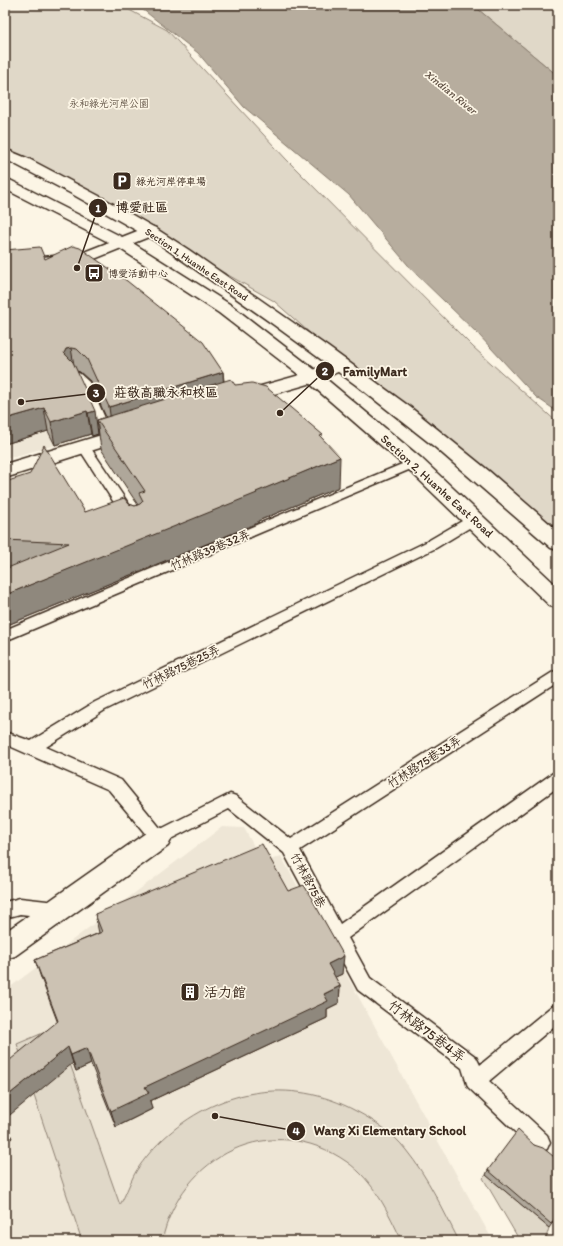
<svg xmlns="http://www.w3.org/2000/svg" width="563" height="1246" font-family="Itim,'LXGW WenKai TC',sans-serif">
<style>
.built{fill:#eee6d6}
.green{fill:#e0d8c8;stroke:#8e8173}
.water{fill:#b7ad9e;stroke:#85796b}
.lines{fill:none;stroke-linecap:round;stroke-linejoin:round}
.service-casing{stroke:#3b2a1e;stroke-width:3}
.minor-casing{stroke:#3b2a1e;stroke-width:3}
.tertiary-casing{stroke:#3b2a1e;stroke-width:3}
.service{fill:#fcf5e5;fill-rule:evenodd}
.minor{fill:#fcf5e5;fill-rule:evenodd}
.tertiary{fill:#fcf5e5;fill-rule:evenodd}
.wall{fill:#afa79a;stroke:#3b2a1e}
.shaded-wall{fill:#8f887d;stroke:#3b2a1e}
.building{fill:#ccc2b3;stroke:#3b2a1e}
.labels{text-anchor:middle;stroke-width:3.5;stroke-linejoin:round;paint-order:stroke}
.far-park-label{font-size:10px;fill:#645648;stroke:#fcf5e5}
.far-poi-label{font-size:10px;fill:#3b2a1e;stroke:#fcf5e5;text-anchor:start}
.far-street-label{font-size:10px;fill:#3b2a1e;stroke:#fcf5e5}
.far-water-label{font-size:11px;font-style:italic;fill:#605144;stroke:#fcf5e5}
.street-label{font-size:12px;fill:#3b2a1e;stroke:#fcf5e5}
.near-poi-label{font-size:14px;fill:#3b2a1e;stroke:#fcf5e5;text-anchor:start}
.near-street-label{font-size:14px;fill:#3b2a1e;stroke:#fcf5e5}
.leader{fill:none;stroke:#3b2a1e;stroke-width:1.5}
.callout-dot{fill:#3b2a1e;stroke:#fcf5e5;stroke-width:1.5}
.mark-label{font-size:12px;text-anchor:middle;font-weight:bold;fill:#fff}
.callout-label{font-size:13px;text-anchor:middle;font-weight:bold;fill:#3b2a1e;stroke:#fcf5e5;stroke-width:3.5;stroke-linejoin:round;paint-order:stroke}
</style>
<rect width="100%" height="100%" fill="#fcf5e5"/>
<filter id="ink" filterUnits="userSpaceOnUse"><feTurbulence type="fractalNoise" baseFrequency=".025" numOctaves="2"/><feDisplacementMap in="SourceGraphic" scale="8" xChannelSelector="R" yChannelSelector="G"/><feConvolveMatrix kernelMatrix="1 2 1 2 8 2 1 2 1" color-interpolation-filters="sRGB"/></filter>
<g filter="url(#ink)">
<g class="built">
<path d="M 17,362 L 55,445 L 5,459 L 5,365 Z"/>
<path d="M 222,827 L 244,828 L 263,863 L 281,856 L 493,1241 L 5,1241 L 5,991 Z"/>
</g>
<g class="green">
<path d="M 5,5 L 120,5 L 167,30 L 286,159 L 473,347 L 558,423 L 558,554 L 274,301 L 5,149 Z"/>
<path d="M 473,5 L 558,5 L 558,76 Z"/>
<path d="M 57,1027 L 120,1205 C 125,1196 129,1185 134,1175 C 139,1165 153,1148 162,1140 C 216,1089 290,1075 356,1111 C 375,1121 393,1133 406,1150 C 428,1177 443,1210 459,1241 L 402,1241 C 388,1212 374,1181 347,1162 C 272,1109 180,1156 162,1241 L 82,1241 L 17,1044 Z"/>
<path d="M 486,1175 L 549,1228 L 545,1241 L 520,1241 L 483,1178 Z"/>
</g>
<path class="water" d="M 137,5 L 473,5 L 558,76 L 558,412 L 536,397 L 479,335 L 413,271 L 349,195 L 244,107 L 198,53 Z"/>
<g class="lines">
<defs>
<g id="service">
<path d="M 75,372 L 79,373 L 89,382 L 113,436 L 111,439 L 103,439 L 101,436 L 78,384 L 69,376 L 71,373 Z"/>
<path d="M 84,443 L 88,444 L 134,512 L 135,515 L 134,518 L 129,520 L 124,518 L 78,447 L 80,444 Z"/>
<path d="M 414,459 L 418,460 L 420,463 L 418,466 L 5,641 L 5,630 Z"/>
<path d="M 474,514 L 479,516 L 480,519 L 479,522 L 436,548 L 105,710 L 46,747 L 121,780 L 161,829 L 230,794 L 236,796 L 291,839 L 553,672 L 558,670 L 558,683 L 300,850 L 340,924 L 553,773 L 558,772 L 558,787 L 348,938 L 370,978 L 476,1057 L 480,1065 L 552,1006 L 558,1003 L 558,1023 L 489,1081 L 547,1135 L 550,1142 L 547,1149 L 540,1152 L 533,1149 L 468,1087 L 462,1068 L 358,990 L 284,853 L 229,809 L 159,845 L 153,843 L 109,790 L 5,744 L 5,732 L 31,741 L 95,702 L 426,542 Z"/>
<path d="M 20,898 L 56,902 L 62,905 L 64,910 L 62,915 L 56,918 L 20,914 L 5,918 L 5,902 Z"/>
</g>
<g id="minor">
<path d="M 150,226 L 156,228 L 158,231 L 156,234 L 82,264 L 5,270 L 5,260 L 79,254 Z"/>
<path d="M 340,358 L 346,360 L 349,364 L 346,368 L 319,381 L 239,404 L 232,402 L 230,398 L 232,394 L 307,373 Z"/>
<path d="M 128,427 L 135,429 L 138,433 L 135,437 L 5,478 L 5,464 Z"/>
<path d="M 159,827 L 168,830 L 172,838 L 168,846 L 15,956 L 5,959 L 5,932 L 150,830 Z"/>
</g>
<g id="tertiary">
<path d="M 5,149 L 29,159 L 101,197 L 155,228 L 189,250 L 328,347 L 410,407 L 489,471 L 558,531 L 558,550 L 551,548 L 436,448 L 356,385 L 274,325 L 155,241 L 72,194 L 5,159 Z"/>
<path d="M 5,178 L 10,180 L 128,240 L 231,305 L 319,373 L 421,458 L 558,587 L 558,608 L 550,606 L 407,468 L 307,381 L 219,313 L 116,246 L 5,189 Z"/>
</g>
</defs>
<use href="#service" class="service-casing"/>
<use href="#minor" class="minor-casing"/>
<use href="#tertiary" class="tertiary-casing"/>
<use href="#service" class="service"/>
<use href="#minor" class="minor"/>
<use href="#tertiary" class="tertiary"/>
</g>
<g class="wall">
<path d="M 5,250 L 45,259 L 223,372 L 224,381 L 235,385 L 323,439 L 339,487 L 258,521 L 258,523 L 5,626 L 5,569 L 6,569 L 5,569 L 5,482 L 85,512 L 129,504 L 135,506 L 138,505 L 101,449 L 97,420 L 106,417 L 90,381 L 80,372 L 77,371 L 98,434 L 92,436 L 91,434 L 55,445 L 48,431 L 5,444 Z"/>
<path d="M 288,891 L 342,974 L 335,977 L 340,986 L 339,1003 L 327,1009 L 327,1018 L 150,1101 L 152,1109 L 116,1127 L 91,1064 L 76,1071 L 41,978 L 35,960 L 99,933 L 95,914 Z"/>
<path d="M 534,1145 L 558,1160 L 558,1215 L 549,1228 L 486,1175 L 488,1170 Z"/>
</g>
<g class="shaded-wall">
<path d="M 71,348 L 75,371 L 64,353 L 66,349 Z"/>
<path d="M 223,372 L 224,395 L 112,430 L 109,407 Z"/>
<path d="M 44,408 L 48,431 L 5,444 L 5,419 Z"/>
<path d="M 87,411 L 91,434 L 55,445 L 51,422 Z"/>
<path d="M 95,411 L 98,434 L 92,436 L 88,413 Z"/>
<path d="M 340,457 L 339,487 L 258,521 L 258,523 L 5,626 L 5,595 Z"/>
<path d="M 344,956 L 342,974 L 327,981 L 328,964 Z"/>
<path d="M 340,986 L 339,1003 L 327,1009 L 327,1018 L 150,1101 L 152,1109 L 116,1127 L 111,1111 L 145,1087 Z"/>
<path d="M 68,1047 L 73,1063 L 5,1119 L 5,1098 Z"/>
<path d="M 87,1048 L 91,1064 L 76,1071 L 71,1055 Z"/>
<path d="M 5,1123 L 12,1138 L 5,1144 Z"/>
</g>
<g class="building">
<path d="M 73,246 L 80,248 L 127,281 L 203,342 L 223,372 L 109,407 L 87,359 L 77,349 L 71,348 L 66,349 L 64,353 L 73,362 L 95,411 L 88,413 L 87,411 L 51,422 L 44,408 L 5,419 L 5,250 L 40,247 L 45,259 Z"/>
<path d="M 231,379 L 235,385 L 252,383 L 266,387 L 323,435 L 320,436 L 340,457 L 256,492 L 257,493 L 5,595 L 5,569 L 69,543 L 5,540 L 5,482 L 30,474 L 44,445 L 85,512 L 124,498 L 129,504 L 135,506 L 140,504 L 143,501 L 139,493 L 145,491 L 97,420 Z"/>
<path d="M 262,844 L 288,891 L 304,885 L 344,956 L 328,964 L 340,986 L 324,994 L 328,1001 L 145,1087 L 149,1093 L 111,1111 L 87,1048 L 71,1055 L 68,1047 L 5,1098 L 5,1064 L 58,1021 L 35,960 L 102,932 L 95,914 Z"/>
<path d="M 518,1130 L 534,1145 L 543,1148 L 558,1160 L 558,1214 L 551,1224 L 488,1170 Z"/>
</g>
</g>
<defs>
<symbol id="parking-square" viewBox="-11 -11 22 22"><rect x="-9" y="-9" width="18" height="18" rx="4" fill="#3b2a1e" stroke="#fcf5e5"/><path d="M-3.5-5.5H1a3.5 3.5 0 0 1 0 7H-1V5.5H-3.5ZM-1-3.4V-.6H.8a1.4 1.4 0 0 0 0-2.8Z" fill="#fff"/></symbol>
<symbol id="bus-square" viewBox="-11 -11 22 22"><rect x="-9" y="-9" width="18" height="18" rx="4" fill="#3b2a1e" stroke="#fcf5e5"/><path d="M-5-6H5V4H4V6H2V4H-2V6H-4V4H-5ZM-3.5-4V0h7V-4ZM-3.5 1.2v1.5H-2V1.2ZM2 1.2v1.5H3.5V1.2Z" fill="#fff"/></symbol>
<symbol id="building-square" viewBox="-11 -11 22 22"><rect x="-9" y="-9" width="18" height="18" rx="4" fill="#3b2a1e" stroke="#fcf5e5"/><path d="M-4-6H4V6H1V3H-1V6H-4ZM-2.5-4.3h1.7v1.8h-1.7ZM.8-4.3h1.7v1.8H.8ZM-2.5-1h1.7V.8h-1.7ZM.8-1h1.7V.8H.8Z" fill="#fff"/></symbol>
</defs>
<g fill-rule="evenodd">
<use href="#parking-square" x="111" y="170" width="22" height="22"/>
<use href="#bus-square" x="83" y="262" width="22" height="22"/>
<use href="#building-square" x="179" y="981" width="22" height="22"/>
</g>
<g class="labels">
<g class="far-park-label">
<text x="109" y="107">永和綠光河岸公園</text>
</g>
<g class="far-poi-label">
<text x="136" y="185">綠光河岸停車場</text>
<text x="108" y="277">博愛活動中心</text>
</g>
<g class="far-street-label">
<text transform="translate(197 264) rotate(34)" y="4">Section 1, Huanhe East Road</text>
</g>
<g class="far-water-label">
<text transform="translate(451 92) rotate(39)" y="4">Xindian River</text>
</g>
<g class="street-label">
<text transform="translate(437 486) rotate(42)" y="4">Section 2, Huanhe East Road</text>
<text transform="translate(210 550) rotate(-23)" y="4">竹林路39巷32弄</text>
<text transform="translate(181 667) rotate(-26)" y="4">竹林路75巷25弄</text>
<text transform="translate(424 762) rotate(-33)" y="4">竹林路75巷33弄</text>
<text transform="translate(308 880) rotate(62)" y="4">竹林路75巷</text>
</g>
<g class="near-poi-label">
<text x="204" y="997">活力館</text>
</g>
<g class="near-street-label">
<text transform="translate(427 1031) rotate(37)" y="5">竹林路75巷4弄</text>
</g>
</g>
<path class="leader" d="M77 268L98 208M280 413L325 371M21 402L96 393M215 1116L296 1131"/>
<g class="callout-dot">
<circle cx="77" cy="268" r="4"/>
<circle cx="280" cy="413" r="4"/>
<circle cx="21" cy="402" r="4"/>
<circle cx="215" cy="1116" r="4"/>
<circle cx="98" cy="208" r="10"/>
<circle cx="325" cy="371" r="10"/>
<circle cx="96" cy="393" r="10"/>
<circle cx="296" cy="1131" r="10"/>
</g>
<g class="mark-label">
<text x="98" y="212">1</text>
<text x="325" y="375">2</text>
<text x="96" y="397">3</text>
<text x="296" y="1135">4</text>
</g>
<g class="callout-label">
<text x="142" y="212">博愛社區</text>
<text x="375" y="376">FamilyMart</text>
<text x="166" y="397">莊敬高職永和校區</text>
<text x="390" y="1135">Wang Xi Elementary School</text>
</g>
<rect width="563" height="1246" fill="none" stroke="#fcf5e5" stroke-width="20"/>
<rect x="10" y="10" width="543" height="1226" fill="none" stroke="#3b2a1e" stroke-width="1.5" filter="url(#ink)"/>
</svg>
